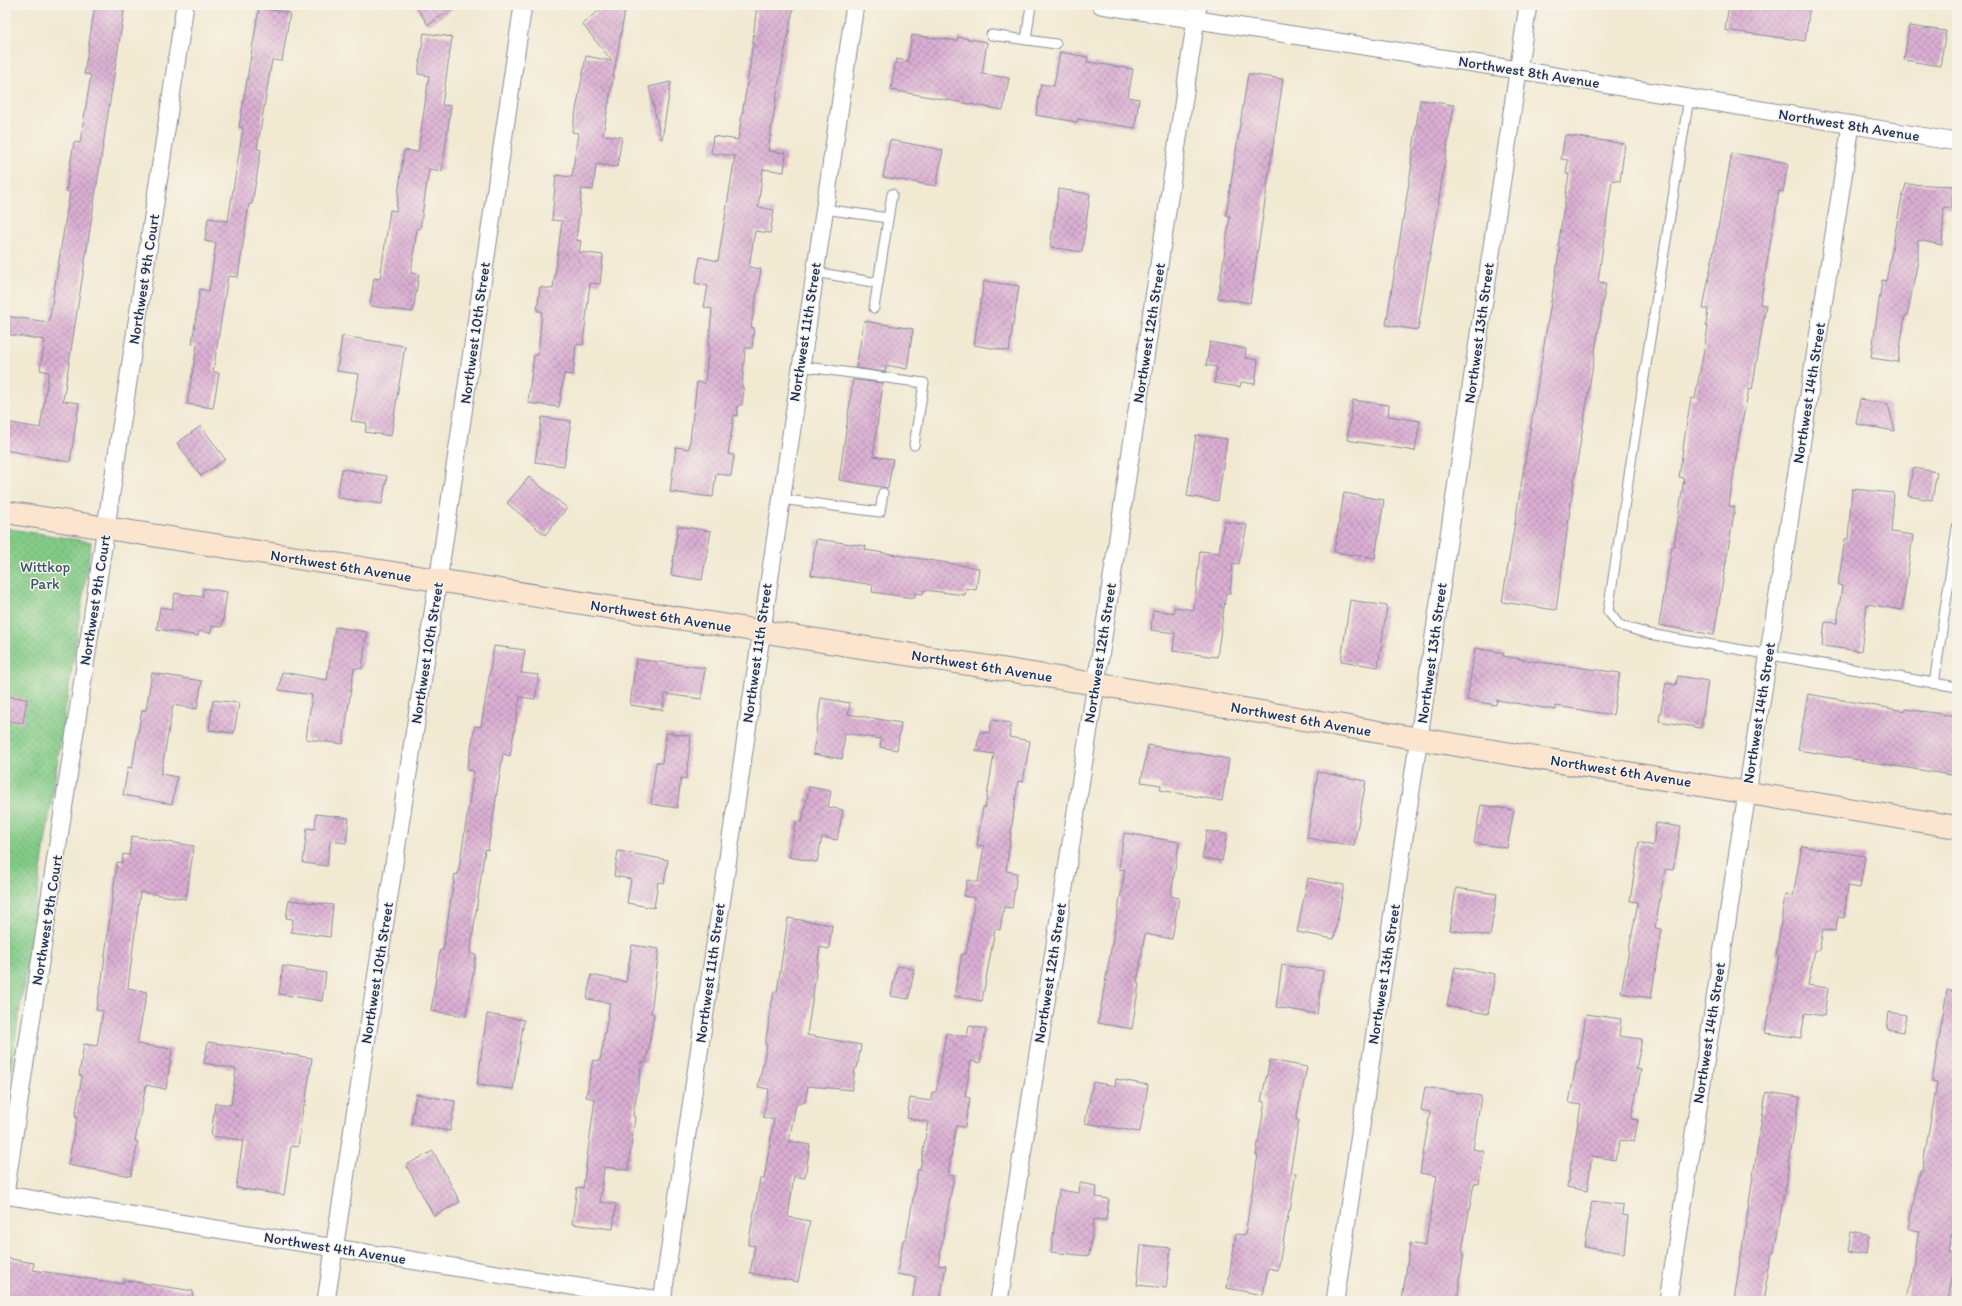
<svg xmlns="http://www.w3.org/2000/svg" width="1962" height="1306" font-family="Itim,sans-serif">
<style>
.park{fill:url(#park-dots);stroke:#4e7c72}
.building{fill:url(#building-cross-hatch)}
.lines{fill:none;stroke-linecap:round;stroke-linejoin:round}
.lane-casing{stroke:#868c98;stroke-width:11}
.street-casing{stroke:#868c98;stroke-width:19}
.secondary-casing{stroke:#868c98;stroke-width:24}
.lane{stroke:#fff;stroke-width:9}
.street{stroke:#fff;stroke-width:17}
.secondary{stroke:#fbe5cf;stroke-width:22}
.labels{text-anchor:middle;stroke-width:3;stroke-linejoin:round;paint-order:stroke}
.street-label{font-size:15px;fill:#1b2f5e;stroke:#f7f3e8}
.park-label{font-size:15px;fill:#355668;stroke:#f7f3e8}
</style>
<defs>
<pattern id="park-dots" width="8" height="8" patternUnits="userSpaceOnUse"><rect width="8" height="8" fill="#82ca86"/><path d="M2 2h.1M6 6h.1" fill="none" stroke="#6aa471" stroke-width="1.8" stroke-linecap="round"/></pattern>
<pattern id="building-cross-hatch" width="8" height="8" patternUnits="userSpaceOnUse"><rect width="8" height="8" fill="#dbafd3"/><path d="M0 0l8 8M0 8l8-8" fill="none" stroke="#b18fae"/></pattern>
</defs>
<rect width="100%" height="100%" fill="#f7f3e8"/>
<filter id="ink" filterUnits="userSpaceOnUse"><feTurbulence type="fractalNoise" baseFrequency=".025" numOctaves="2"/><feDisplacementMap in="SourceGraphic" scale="8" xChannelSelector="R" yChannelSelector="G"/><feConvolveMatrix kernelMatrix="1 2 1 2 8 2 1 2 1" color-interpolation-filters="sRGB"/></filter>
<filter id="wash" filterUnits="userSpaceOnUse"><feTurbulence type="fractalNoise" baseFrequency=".012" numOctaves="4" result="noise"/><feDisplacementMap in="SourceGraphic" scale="16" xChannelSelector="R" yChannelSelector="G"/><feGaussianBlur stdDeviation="0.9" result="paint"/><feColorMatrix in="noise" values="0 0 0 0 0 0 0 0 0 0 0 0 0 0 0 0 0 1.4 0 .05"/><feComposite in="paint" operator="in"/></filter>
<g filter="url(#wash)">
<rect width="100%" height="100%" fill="#f1e9d2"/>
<path class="park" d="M 5,528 L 91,542 L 5,1106 Z"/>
<g id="blocks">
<g class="building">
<path d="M 95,5 L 125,5 L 63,401 L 79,403 L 70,462 L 5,450 L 5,422 L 40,428 L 49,372 L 40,370 L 45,340 L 5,334 L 5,316 L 49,322 L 70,192 L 66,191 L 74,142 L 80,143 L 91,75 L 84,74 Z"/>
<path d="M 415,5 L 458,5 L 428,25 Z"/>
<path d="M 606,5 L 626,5 L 603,135 L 622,137 L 617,167 L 596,164 L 593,190 L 582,189 L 576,240 L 581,241 L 579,252 L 603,255 L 600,284 L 590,283 L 583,345 L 576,344 L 573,375 L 564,374 L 559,407 L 528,403 L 534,355 L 538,355 L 542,311 L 537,311 L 540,287 L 553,289 L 562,221 L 552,220 L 556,175 L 572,177 L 578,133 L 572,132 L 586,56 L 612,61 L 582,24 Z"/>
<path d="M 757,5 L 775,5 L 793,9 L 778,87 L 768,151 L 786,153 L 784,172 L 763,169 L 758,207 L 774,210 L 770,233 L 755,231 L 749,267 L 761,269 L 751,327 L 754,328 L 752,348 L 745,348 L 742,388 L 744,388 L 742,405 L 738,405 L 737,416 L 734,415 L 728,454 L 734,455 L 731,476 L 716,473 L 713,497 L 670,492 L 676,447 L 689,449 L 697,382 L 705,383 L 712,309 L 704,307 L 708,286 L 695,283 L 700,257 L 718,261 L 735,156 L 711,153 L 713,136 L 738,140 L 750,65 Z"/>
<path d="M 1729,5 L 1810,5 L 1805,41 L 1725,30 Z"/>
<path d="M 259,8 L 290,13 L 282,61 L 272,60 L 257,149 L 261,150 L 252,204 L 249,204 L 238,277 L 228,276 L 213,372 L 219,373 L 213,408 L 187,404 L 197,345 L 192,344 L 200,289 L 209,291 L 216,243 L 205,241 L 208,218 L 228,221 L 243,128 L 239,127 Z"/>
<path d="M 1909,26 L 1946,31 L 1940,66 L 1904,60 Z"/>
<path d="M 424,33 L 452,37 L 442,105 L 451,106 L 442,171 L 429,169 L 420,229 L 417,228 L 411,273 L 419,274 L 413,312 L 370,306 L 374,278 L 380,279 L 390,210 L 396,211 L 404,150 L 418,152 L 429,76 L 418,74 Z"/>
<path d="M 912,35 L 957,41 L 958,37 L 987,42 L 982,74 L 1009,78 L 1003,110 L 891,90 L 896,59 L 908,61 Z"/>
<path d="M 1060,52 L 1088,57 L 1087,62 L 1133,69 L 1128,97 L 1139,99 L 1135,128 L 1078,119 L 1077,122 L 1036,115 L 1041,84 L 1054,86 Z"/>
<path d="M 1248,74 L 1283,79 L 1250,303 L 1218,298 L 1230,216 L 1226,215 Z"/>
<path d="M 671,82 L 662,139 L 661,139 L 649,87 Z"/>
<path d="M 1420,100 L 1454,105 L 1418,330 L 1386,325 L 1412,164 L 1411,164 Z"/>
<path d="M 1565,135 L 1625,144 L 1620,181 L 1612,180 L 1598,282 L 1606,283 L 1574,482 L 1556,610 L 1502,602 L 1560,247 L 1558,247 L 1569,174 L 1566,174 L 1568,160 L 1561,159 Z"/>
<path d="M 890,140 L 943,150 L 936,186 L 883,177 Z"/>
<path d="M 1732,153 L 1788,163 L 1783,192 L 1779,191 L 1760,304 L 1766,305 L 1752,390 L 1749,389 L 1739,437 L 1729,506 L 1735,507 L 1714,635 L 1659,625 L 1672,546 L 1674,546 L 1684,478 L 1679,477 L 1686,428 L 1691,398 L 1695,399 L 1708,327 L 1706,326 L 1708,309 L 1703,309 Z"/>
<path d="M 1906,184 L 1953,186 L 1952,208 L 1944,207 L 1942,245 L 1918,240 L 1918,260 L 1907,316 L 1905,316 L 1898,362 L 1871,358 L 1882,280 L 1886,281 L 1901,202 Z"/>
<path d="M 1059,189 L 1090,194 L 1082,252 L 1050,247 Z"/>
<path d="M 984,281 L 1019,286 L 1009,351 L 974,345 Z"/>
<path d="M 864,321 L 913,329 L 907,369 L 886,365 L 885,372 L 856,368 Z"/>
<path d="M 342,336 L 405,346 L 391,436 L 365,432 L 367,423 L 351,421 L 359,374 L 337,371 Z"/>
<path d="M 1210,342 L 1246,349 L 1245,358 L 1258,360 L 1255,384 L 1241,382 L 1240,387 L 1214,383 L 1217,367 L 1206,365 Z"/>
<path d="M 853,380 L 883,383 L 873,456 L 893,459 L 888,488 L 839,480 Z"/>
<path d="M 1860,399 L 1888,404 L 1895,431 L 1856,424 Z"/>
<path d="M 1353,400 L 1389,405 L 1388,416 L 1420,421 L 1415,451 L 1347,440 Z"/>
<path d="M 542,417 L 571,421 L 564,466 L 535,462 Z"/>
<path d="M 201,426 L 225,459 L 201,476 L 177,443 Z"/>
<path d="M 1196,435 L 1227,439 L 1218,501 L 1187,496 Z"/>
<path d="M 1913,468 L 1937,472 L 1932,500 L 1908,496 Z"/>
<path d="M 342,469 L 387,476 L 382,504 L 337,498 Z"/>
<path d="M 529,477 L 567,508 L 545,535 L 507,503 Z"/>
<path d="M 1852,489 L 1894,493 L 1891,532 L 1913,535 L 1902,610 L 1867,604 L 1861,651 L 1822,646 L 1825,622 L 1837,623 L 1842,586 L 1838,585 L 1845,539 L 1848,539 Z"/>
<path d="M 1344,493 L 1384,500 L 1375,558 L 1334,552 Z"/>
<path d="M 1224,521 L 1247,525 L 1239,564 L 1233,563 L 1230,593 L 1226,593 L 1217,657 L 1173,651 L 1175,633 L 1151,630 L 1153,610 L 1174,613 L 1174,607 L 1194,610 L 1200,551 L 1219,553 Z"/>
<path d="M 678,526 L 711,531 L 702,580 L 671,575 Z"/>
<path d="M 816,539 L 866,546 L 865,550 L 979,568 L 976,590 L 966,588 L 965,595 L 924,590 L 923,594 L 915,593 L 914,598 L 872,592 L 873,585 L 811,575 Z"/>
<path d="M 203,588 L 227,592 L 222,627 L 212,626 L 211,633 L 199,631 L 198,636 L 157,629 L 160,607 L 172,609 L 175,593 L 202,597 Z"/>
<path d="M 1350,600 L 1387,606 L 1378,667 L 1341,661 Z"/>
<path d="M 335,627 L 367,632 L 362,669 L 354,668 L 343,744 L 306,739 L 312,695 L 279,690 L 282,672 L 327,680 Z"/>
<path d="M 494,646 L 525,650 L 521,673 L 539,675 L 535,699 L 520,697 L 510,756 L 503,754 L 488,850 L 485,849 L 470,954 L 476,955 L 466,1016 L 431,1011 L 440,950 L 443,950 L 455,874 L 458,875 L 474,771 L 467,770 L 475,726 L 481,727 Z"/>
<path d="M 1475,648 L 1504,653 L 1503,656 L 1532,661 L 1620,673 L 1613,715 L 1556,706 L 1556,710 L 1497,700 L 1496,705 L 1467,700 Z"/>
<path d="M 636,659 L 705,668 L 701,699 L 665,694 L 663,710 L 630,705 Z"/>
<path d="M 152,673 L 202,681 L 197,709 L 173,705 L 161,774 L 177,777 L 172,804 L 123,795 L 128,767 L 132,768 L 142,710 L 146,710 Z"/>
<path d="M 1678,676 L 1708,681 L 1701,728 L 1659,721 L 1666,683 L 1676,685 Z"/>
<path d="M 1808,694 L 1905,711 L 1905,709 L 1957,716 L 1957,776 L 1798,750 Z"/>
<path d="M 5,696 L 27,699 L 23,723 L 5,720 Z"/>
<path d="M 821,698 L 850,703 L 848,714 L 901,723 L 897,750 L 880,747 L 881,739 L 845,733 L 842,759 L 813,754 Z"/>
<path d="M 213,700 L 239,703 L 234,733 L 209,730 Z"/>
<path d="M 992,720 L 1011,723 L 1009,737 L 1030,741 L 1023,782 L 1018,781 L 1006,871 L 1017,873 L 1012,908 L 1004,907 L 1000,930 L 995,929 L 982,1001 L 954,996 L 962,954 L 966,954 L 975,898 L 964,896 L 967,880 L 978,882 L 984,846 L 977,845 L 983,807 L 985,808 L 994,754 L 976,751 L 980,732 L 989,733 Z"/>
<path d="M 666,733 L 691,736 L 686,779 L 681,778 L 677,808 L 651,804 L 656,762 L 662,763 Z"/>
<path d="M 1148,745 L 1229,759 L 1222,801 L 1160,790 L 1161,785 L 1141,782 Z"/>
<path d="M 1318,772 L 1366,781 L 1354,846 L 1307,838 Z"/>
<path d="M 809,787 L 831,791 L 828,807 L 843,810 L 837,840 L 822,837 L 817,862 L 789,857 L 796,821 L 802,822 Z"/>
<path d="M 1481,805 L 1514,810 L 1507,848 L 1474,843 Z"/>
<path d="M 316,814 L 349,818 L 346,843 L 330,841 L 327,866 L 303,863 L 307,828 L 315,829 Z"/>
<path d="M 1656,823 L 1681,827 L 1673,870 L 1665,869 L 1655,928 L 1662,929 L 1651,998 L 1621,993 L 1638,902 L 1630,901 L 1639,842 L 1653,846 Z"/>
<path d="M 1207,831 L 1227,834 L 1222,861 L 1202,858 Z"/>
<path d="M 1124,833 L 1179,842 L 1171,896 L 1179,898 L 1172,939 L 1145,934 L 1137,983 L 1139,984 L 1132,1029 L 1098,1023 L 1125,870 L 1119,869 Z"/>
<path d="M 132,836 L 194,846 L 186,899 L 140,892 L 128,988 L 147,992 L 137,1044 L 172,1049 L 166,1089 L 146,1085 L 135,1141 L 138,1142 L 131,1176 L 68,1165 L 77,1117 L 75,1117 L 82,1076 L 79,1075 L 84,1044 L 97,1046 L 103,1011 L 96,1010 L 102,979 L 117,862 L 122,863 L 123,854 L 129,855 Z"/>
<path d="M 1802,846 L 1865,856 L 1860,888 L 1848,886 L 1844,918 L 1838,917 L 1835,931 L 1823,930 L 1819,951 L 1815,950 L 1808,985 L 1828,988 L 1824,1016 L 1805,1013 L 1801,1038 L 1765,1033 L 1779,955 L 1776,955 L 1785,895 L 1793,896 Z"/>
<path d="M 618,851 L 668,860 L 664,883 L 658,882 L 654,908 L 627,903 L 631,879 L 614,876 Z"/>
<path d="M 1308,878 L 1344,885 L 1334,939 L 1297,932 Z"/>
<path d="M 1456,888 L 1497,894 L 1490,936 L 1450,930 Z"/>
<path d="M 289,900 L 333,905 L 330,937 L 291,932 L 293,919 L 286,918 Z"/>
<path d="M 788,918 L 832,925 L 829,949 L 820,947 L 807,1035 L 861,1045 L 857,1068 L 855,1068 L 852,1090 L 808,1086 L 805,1102 L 796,1104 L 789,1141 L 810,1145 L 805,1178 L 794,1176 L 788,1217 L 810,1221 L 798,1282 L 750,1273 L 755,1246 L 748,1245 L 760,1179 L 764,1179 L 774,1120 L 763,1117 L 769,1089 L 758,1087 L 767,1045 L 765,1045 L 774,991 L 777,992 Z"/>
<path d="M 632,945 L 659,949 L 651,1013 L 654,1014 L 646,1063 L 642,1062 L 633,1116 L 635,1117 L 628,1170 L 604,1167 L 600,1202 L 616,1204 L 613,1229 L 572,1224 L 577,1187 L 583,1188 L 595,1099 L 586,1097 L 593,1060 L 600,1061 L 610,1003 L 587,999 L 591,975 L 626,982 Z"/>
<path d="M 1282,965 L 1323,971 L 1317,1014 L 1276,1007 Z"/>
<path d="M 283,966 L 326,973 L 322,1001 L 279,994 Z"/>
<path d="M 897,966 L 914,969 L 909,999 L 891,996 Z"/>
<path d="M 1455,967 L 1495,974 L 1488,1014 L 1447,1006 Z"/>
<path d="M 1947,990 L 1957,991 L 1957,1206 L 1948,1251 L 1957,1252 L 1949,1301 L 1907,1301 L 1919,1231 L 1909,1229 L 1919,1170 L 1922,1170 L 1937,1083 L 1932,1082 Z"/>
<path d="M 1889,1012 L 1906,1015 L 1903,1032 L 1887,1029 Z"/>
<path d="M 487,1014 L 524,1020 L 513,1089 L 477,1085 Z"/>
<path d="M 1586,1014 L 1621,1019 L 1619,1036 L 1642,1039 L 1636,1069 L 1641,1070 L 1631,1119 L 1638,1120 L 1634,1142 L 1620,1140 L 1615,1160 L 1592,1156 L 1587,1191 L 1567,1187 L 1581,1105 L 1569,1103 L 1577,1060 L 1579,1060 Z"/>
<path d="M 969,1026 L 986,1029 L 980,1063 L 971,1061 L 965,1097 L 970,1098 L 965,1127 L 956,1126 L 948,1175 L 954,1176 L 938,1265 L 946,1266 L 940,1301 L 912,1301 L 916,1277 L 897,1274 L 903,1240 L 906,1240 L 918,1169 L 920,1170 L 928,1122 L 907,1118 L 910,1098 L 931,1101 L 932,1092 L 936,1092 L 946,1033 L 967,1037 Z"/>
<path d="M 208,1042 L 312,1058 L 305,1106 L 303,1106 L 298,1147 L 291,1146 L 284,1195 L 236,1188 L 243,1140 L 211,1136 L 215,1103 L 231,1105 L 236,1069 L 204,1063 Z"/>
<path d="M 1270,1060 L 1307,1067 L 1296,1120 L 1299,1120 L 1290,1172 L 1296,1173 L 1290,1211 L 1289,1210 L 1278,1270 L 1268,1268 L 1263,1295 L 1227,1288 L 1236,1234 L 1245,1235 L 1258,1155 L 1256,1155 L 1265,1102 L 1261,1101 Z"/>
<path d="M 1116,1079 L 1148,1085 L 1140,1132 L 1085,1123 L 1093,1082 L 1115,1086 Z"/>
<path d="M 1425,1087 L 1481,1096 L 1473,1149 L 1484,1151 L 1479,1184 L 1474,1183 L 1462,1251 L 1464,1252 L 1457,1301 L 1402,1301 L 1410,1243 L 1425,1246 L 1437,1176 L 1420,1173 L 1430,1112 L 1421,1110 Z"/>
<path d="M 1766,1092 L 1800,1097 L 1774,1253 L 1772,1253 L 1763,1301 L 1734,1301 Z"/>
<path d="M 416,1094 L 455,1101 L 450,1131 L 411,1124 Z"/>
<path d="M 433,1151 L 460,1202 L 434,1216 L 406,1165 Z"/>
<path d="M 1080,1183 L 1097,1186 L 1096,1197 L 1109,1199 L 1106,1220 L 1094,1219 L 1089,1256 L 1051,1252 L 1059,1190 L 1079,1193 Z"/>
<path d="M 1592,1201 L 1623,1205 L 1622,1215 L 1628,1216 L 1624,1253 L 1584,1247 Z"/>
<path d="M 1851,1233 L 1869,1236 L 1866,1254 L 1848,1251 Z"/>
<path d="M 1141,1245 L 1171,1248 L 1166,1288 L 1137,1285 Z"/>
<path d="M 5,1258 L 34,1263 L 33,1270 L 123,1284 L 124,1280 L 193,1291 L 192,1301 L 45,1301 L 5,1295 Z"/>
</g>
</g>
</g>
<g filter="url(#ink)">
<use href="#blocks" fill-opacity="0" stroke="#868c98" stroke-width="1"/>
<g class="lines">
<defs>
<g id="lane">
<path d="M 991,35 L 1056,44"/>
<path d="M 1026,40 L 1031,5"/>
<path d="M 1689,98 L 1648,352 L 1608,611 L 1619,625 L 1649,634 L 1957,687"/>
<path d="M 824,209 L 888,218"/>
<path d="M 815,272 L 878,283"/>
<path d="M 874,308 L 892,194"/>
<path d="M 800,366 L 924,383 L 914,445"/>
<path d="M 780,499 L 880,512 L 883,493"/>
<path d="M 1934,684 L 1957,528"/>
</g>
<g id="street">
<path d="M 1101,5 L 1518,70 L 1957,142"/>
<path d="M 5,1194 L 185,5"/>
<path d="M 5,1195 L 665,1301"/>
<path d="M 326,1301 L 442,555 L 523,5"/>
<path d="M 662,1301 L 855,5"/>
<path d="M 999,1301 L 1096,684 L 1198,5"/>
<path d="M 1335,1301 L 1528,5"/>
<path d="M 1668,1301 L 1851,125"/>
</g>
<path id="secondary" d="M 5,512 L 1096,684 L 1420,739 L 1957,827"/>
</defs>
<use href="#lane" class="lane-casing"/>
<use href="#street" class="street-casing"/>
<use href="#secondary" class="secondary-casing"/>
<use href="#lane" class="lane"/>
<use href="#street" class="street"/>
<use href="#secondary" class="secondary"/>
</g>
</g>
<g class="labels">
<g class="street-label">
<text transform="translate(1529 72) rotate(9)" y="5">Northwest 8th Avenue</text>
<text transform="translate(1849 125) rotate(9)" y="5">Northwest 8th Avenue</text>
<text transform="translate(144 279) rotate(-81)" y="5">Northwest 9th Court</text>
<text transform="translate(805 332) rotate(-81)" y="5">Northwest 11th Street</text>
<text transform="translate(475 333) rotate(-82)" y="5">Northwest 10th Street</text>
<text transform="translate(1149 333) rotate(-81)" y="5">Northwest 12th Street</text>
<text transform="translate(1479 333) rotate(-82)" y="5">Northwest 13th Street</text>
<text transform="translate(1809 393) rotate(-81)" y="5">Northwest 14th Street</text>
<text transform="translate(341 566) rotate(9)" y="5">Northwest 6th Avenue</text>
<text transform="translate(95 600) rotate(-81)" y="5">Northwest 9th Court</text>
<text transform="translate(661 616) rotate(9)" y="5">Northwest 6th Avenue</text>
<text transform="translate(427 653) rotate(-81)" y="5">Northwest 10th Street</text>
<text transform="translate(757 653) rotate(-82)" y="5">Northwest 11th Street</text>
<text transform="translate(1100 653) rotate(-81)" y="5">Northwest 12th Street</text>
<text transform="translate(1432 653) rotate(-82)" y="5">Northwest 13th Street</text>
<text transform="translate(982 666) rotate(9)" y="5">Northwest 6th Avenue</text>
<text transform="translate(1759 713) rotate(-81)" y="5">Northwest 14th Street</text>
<text transform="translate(1301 719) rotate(10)" y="5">Northwest 6th Avenue</text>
<text transform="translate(1621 771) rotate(9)" y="5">Northwest 6th Avenue</text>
<text transform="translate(47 920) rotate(-81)" y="5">Northwest 9th Court</text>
<text transform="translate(377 973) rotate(-81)" y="5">Northwest 10th Street</text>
<text transform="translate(710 973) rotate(-82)" y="5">Northwest 11th Street</text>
<text transform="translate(1050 973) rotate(-81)" y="5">Northwest 12th Street</text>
<text transform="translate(1384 974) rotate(-81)" y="5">Northwest 13th Street</text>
<text transform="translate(1709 1033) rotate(-81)" y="5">Northwest 14th Street</text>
<text transform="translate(335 1248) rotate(9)" y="5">Northwest 4th Avenue</text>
</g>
<g class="park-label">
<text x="45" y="572">Wittkop<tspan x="45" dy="17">Park</tspan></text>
</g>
</g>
<rect width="1962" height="1306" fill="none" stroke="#f7f3e8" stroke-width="20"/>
</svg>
